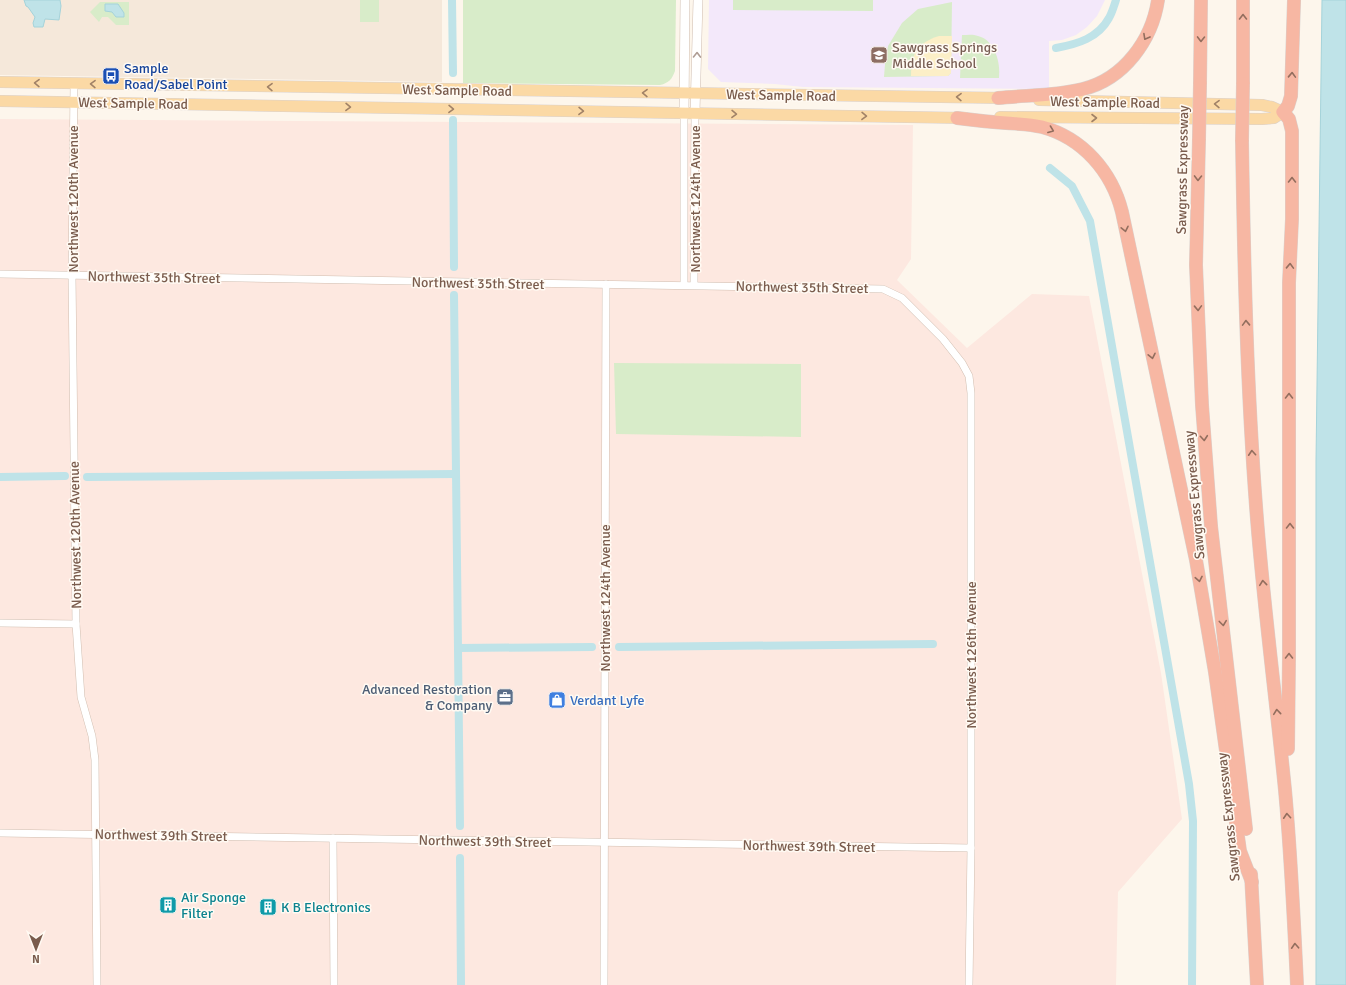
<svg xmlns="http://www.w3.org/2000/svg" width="1346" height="985" font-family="Signika,sans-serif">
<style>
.residential{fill:#f5e8da}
.commercial{fill:#fde8e0}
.education{fill:#f3e8fa}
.green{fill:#d8ecc9}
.sand{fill:#fcefc7}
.water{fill:#bfe3e8;stroke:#a5d3da}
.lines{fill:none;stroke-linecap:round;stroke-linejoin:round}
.canal{stroke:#bfe3e8;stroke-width:8}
.minor-casing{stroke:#d1beb0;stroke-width:8}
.tertiary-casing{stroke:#d1beb0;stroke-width:10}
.primary-casing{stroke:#dad1cd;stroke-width:12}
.motorway-casing{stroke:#dad1cd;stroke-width:14}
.minor{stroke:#fff;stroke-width:7}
.tertiary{stroke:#fff;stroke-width:9}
.primary{stroke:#fbd9a5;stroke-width:11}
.motorway{stroke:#f7b7a3;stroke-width:13}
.motorway-bridge-casing{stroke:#dad1cd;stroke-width:14;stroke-linecap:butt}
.motorway-bridge{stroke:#f7b7a3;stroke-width:13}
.oneway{stroke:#936e5e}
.oneway2{stroke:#af9d94}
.oneway3{stroke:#a18267}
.labels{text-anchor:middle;stroke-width:3;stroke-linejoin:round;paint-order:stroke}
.education-label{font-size:14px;fill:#785e54;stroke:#fffaf3;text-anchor:start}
.transit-label{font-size:14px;fill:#164399;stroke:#fffaf3;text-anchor:start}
.street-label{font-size:14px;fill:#7a5c4d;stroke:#fffaf3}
.service-label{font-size:14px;fill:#4e5e75;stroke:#fffaf3;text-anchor:end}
.shop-label{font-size:14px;fill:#366cbe;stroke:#fffaf3;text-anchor:start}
.culture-label{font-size:14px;fill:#0d838f;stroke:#fffaf3;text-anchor:start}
</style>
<rect width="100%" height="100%" fill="#fdf6ec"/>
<path class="residential" d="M 0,0 L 442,0 L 442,82 L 0,75 Z"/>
<path class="commercial" d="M 0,119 L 913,125 L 911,259 L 897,280 L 967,348 L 1032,294 L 1089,296 L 1161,673 L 1182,819 L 1118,892 L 1116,985 L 0,985 Z"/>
<path class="education" d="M 709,0 L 1105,0 L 1097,16 L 1087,27 L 1076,35 L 1062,40 L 1049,41 L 1049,89 L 803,87 L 775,84 L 721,82 L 708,69 Z"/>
<g class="green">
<rect x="360" y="0" width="19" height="22"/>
<path d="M 463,0 L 676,0 L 675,71 C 672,79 669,83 660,85 L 463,83 Z"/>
<path d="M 733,0 L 873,0 L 873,11 L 733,10 Z"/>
<path d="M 100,2 L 129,2 L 129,25 L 116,25 L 108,17 L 102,17 L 99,22 L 90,12 Z"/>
<path d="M 952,2 L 951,73 L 948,76 L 884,77 L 885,64 L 888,46 L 902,23 L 918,9 Z"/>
<path d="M 962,35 C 967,35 973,34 978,36 C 995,40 1001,63 999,78 L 960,78 Z"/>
<path d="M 614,363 L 801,364 L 801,437 L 616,434 Z"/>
</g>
<path class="sand" d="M 939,36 L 952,36 L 951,73 L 948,76 L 911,76 C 911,54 917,43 939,36 Z"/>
<g class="water">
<path d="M 24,0 L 60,0 L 61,6 L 59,20 L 45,19 L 43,27 L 34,27 L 33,23 L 35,17 L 28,7 L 26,6 Z"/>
<path d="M 1322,0 L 1346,0 L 1346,985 L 1316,985 L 1316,461 Z"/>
<path d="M 105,4 L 118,4 L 124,13 L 124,17 L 116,17 L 112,12 L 105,11 Z"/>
</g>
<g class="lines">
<g class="canal">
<path d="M 452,0 L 453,73"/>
<path d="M 1056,48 C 1078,44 1098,38 1109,18 C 1112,13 1114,6 1116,0"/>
<path d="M 453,120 L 454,267"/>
<path d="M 1050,168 L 1072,186 L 1090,221 L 1189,784 L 1193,821 L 1192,985"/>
<path d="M 454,295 L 460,826"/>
<path d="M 0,477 L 65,476"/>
<path d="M 87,477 L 456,474"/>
<path d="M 619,647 L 933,644"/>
<path d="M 458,648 L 592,647"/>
<path d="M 460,858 L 461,985"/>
</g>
<defs>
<g id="minor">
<path d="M 74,84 L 72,275 L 76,624 L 81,697 L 92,736 L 95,760 L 97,985"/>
<path d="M 0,274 L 883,289 L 902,298 L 943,339 L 962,363 L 969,376 L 971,393 L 971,848 L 969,985"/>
<path d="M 684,285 L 684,113"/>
<path d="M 694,285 L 695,113"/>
<path d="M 0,623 L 76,624"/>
<path d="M 0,833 L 971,848"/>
<path d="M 333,838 L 334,985"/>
<path d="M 604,985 L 606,284"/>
</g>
<g id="tertiary">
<path d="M 684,113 L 685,0"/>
<path d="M 695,113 L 698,0"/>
</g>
<g id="primary">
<path d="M 0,82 L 1005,98"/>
<path d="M 0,101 L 965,118"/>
<path d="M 1000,117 L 1262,119 L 1274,118 L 1283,112 L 1272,107 L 1262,105 L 1039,100"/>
</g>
<g id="motorway">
<path d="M 1200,84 L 1201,0"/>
<path d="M 1243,84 L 1243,0"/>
<path d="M 998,98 C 1026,95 1056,96 1083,89 C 1124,79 1152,40 1158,0"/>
<path d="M 957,118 C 973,120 990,122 1006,123 C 1018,124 1030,124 1042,127 C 1083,138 1112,172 1122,212 L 1196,560 L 1215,672 L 1240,851 L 1252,882"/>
<path d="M 1199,139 L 1196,265 L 1202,405 L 1211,526 L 1246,829"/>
<path d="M 1242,140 C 1244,267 1247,393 1257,519 C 1264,609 1276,699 1285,790 C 1291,855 1294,920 1297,985"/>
<path d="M 1288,749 L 1289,655 L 1289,283 L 1292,219 L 1292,131 L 1289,119 L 1283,112 L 1288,106 L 1291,96 L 1294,0"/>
<path d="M 1251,874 L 1257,985"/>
</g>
</defs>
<use href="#minor" class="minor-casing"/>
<use href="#tertiary" class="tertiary-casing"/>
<use href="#primary" class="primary-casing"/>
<use href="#motorway" class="motorway-casing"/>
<use href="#minor" class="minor"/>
<use href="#tertiary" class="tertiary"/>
<use href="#primary" class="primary"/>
<use href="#motorway" class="motorway"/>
<defs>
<g id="motorway-bridge">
<path d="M 1199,139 L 1200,84"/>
<path d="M 1242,140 L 1243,84"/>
</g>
</defs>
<use href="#motorway-bridge" class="motorway-bridge-casing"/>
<use href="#motorway-bridge" class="motorway-bridge"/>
</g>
<defs><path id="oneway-chevron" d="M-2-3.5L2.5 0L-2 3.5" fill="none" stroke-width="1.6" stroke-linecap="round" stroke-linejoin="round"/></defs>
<g class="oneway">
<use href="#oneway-chevron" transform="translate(1243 17) rotate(-90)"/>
<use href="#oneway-chevron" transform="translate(1146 37) rotate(119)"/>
<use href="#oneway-chevron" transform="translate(1201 39) rotate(91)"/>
<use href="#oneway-chevron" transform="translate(1292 75) rotate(-88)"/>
<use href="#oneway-chevron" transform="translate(1051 130) rotate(21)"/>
<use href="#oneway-chevron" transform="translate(1198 178) rotate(91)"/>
<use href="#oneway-chevron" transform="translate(1292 180) rotate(-90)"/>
<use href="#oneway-chevron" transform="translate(1125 229) rotate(78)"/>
<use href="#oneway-chevron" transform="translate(1290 266) rotate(-88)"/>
<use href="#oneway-chevron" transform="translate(1198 308) rotate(88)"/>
<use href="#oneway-chevron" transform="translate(1246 323) rotate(-92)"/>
<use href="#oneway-chevron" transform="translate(1152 356) rotate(78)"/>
<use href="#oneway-chevron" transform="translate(1289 396) rotate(-90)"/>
<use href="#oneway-chevron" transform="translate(1204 438) rotate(85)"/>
<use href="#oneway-chevron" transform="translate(1252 453) rotate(-94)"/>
<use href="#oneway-chevron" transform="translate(1290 526) rotate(-90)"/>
<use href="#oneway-chevron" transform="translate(1199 579) rotate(79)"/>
<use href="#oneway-chevron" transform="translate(1263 583) rotate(-96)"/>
<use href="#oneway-chevron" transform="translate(1223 623) rotate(83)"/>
<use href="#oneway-chevron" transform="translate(1289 656) rotate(-90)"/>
<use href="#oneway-chevron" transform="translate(1277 712) rotate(-96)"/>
<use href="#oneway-chevron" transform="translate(1287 816) rotate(-94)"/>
<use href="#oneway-chevron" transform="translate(1295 946) rotate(-93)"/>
</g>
<use class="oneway2" href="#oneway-chevron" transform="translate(697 55) rotate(-89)"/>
<g class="oneway3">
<use href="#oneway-chevron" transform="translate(37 83) rotate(-179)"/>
<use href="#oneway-chevron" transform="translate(93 84) rotate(-179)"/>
<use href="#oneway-chevron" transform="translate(270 87) rotate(-179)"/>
<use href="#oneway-chevron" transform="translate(645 93) rotate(-179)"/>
<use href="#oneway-chevron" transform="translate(959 97) rotate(-179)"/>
<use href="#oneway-chevron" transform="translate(1217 104) rotate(-179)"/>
<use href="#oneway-chevron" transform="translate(348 107) rotate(1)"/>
<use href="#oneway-chevron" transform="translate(451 109) rotate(1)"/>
<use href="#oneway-chevron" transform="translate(581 111) rotate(1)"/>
<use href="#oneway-chevron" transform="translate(734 114) rotate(1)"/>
<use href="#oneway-chevron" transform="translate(864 116) rotate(1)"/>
<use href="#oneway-chevron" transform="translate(1094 118)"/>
</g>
<defs>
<symbol id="school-square" viewBox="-11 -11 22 22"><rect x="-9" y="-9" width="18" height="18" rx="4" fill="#8d6e63" stroke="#fffaf3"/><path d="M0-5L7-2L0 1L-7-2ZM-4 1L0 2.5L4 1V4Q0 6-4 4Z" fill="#fff"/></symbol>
<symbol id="bus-square" viewBox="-11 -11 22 22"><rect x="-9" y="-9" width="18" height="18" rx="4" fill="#1a4fb4" stroke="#fffaf3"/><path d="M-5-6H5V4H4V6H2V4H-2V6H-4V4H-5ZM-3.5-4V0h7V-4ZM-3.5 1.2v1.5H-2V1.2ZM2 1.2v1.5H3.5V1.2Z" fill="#fff"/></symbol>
<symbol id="office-square" viewBox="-11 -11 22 22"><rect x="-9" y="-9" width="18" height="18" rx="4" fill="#5c6f8a" stroke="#fffaf3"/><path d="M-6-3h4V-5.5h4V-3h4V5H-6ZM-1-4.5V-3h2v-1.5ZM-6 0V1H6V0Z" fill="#fff"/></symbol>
<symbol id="shop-square" viewBox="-11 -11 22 22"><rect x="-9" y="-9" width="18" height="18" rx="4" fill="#3f7fe0" stroke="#fffaf3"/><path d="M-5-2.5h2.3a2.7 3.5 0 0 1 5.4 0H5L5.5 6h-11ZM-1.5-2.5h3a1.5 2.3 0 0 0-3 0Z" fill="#fff"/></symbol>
<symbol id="building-square" viewBox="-11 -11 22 22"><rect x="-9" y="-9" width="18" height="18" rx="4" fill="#0f9aa8" stroke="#fffaf3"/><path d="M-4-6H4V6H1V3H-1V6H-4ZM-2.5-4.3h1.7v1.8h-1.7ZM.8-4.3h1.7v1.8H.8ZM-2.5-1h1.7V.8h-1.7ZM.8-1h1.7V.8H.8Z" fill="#fff"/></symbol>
</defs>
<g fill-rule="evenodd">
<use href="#school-square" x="869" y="45" width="20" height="20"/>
<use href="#bus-square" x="101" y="66" width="20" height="20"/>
<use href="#office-square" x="495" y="687" width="20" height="20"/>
<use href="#shop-square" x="547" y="690" width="20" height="20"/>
<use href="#building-square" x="158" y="895" width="20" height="20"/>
<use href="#building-square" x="258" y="897" width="20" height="20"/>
</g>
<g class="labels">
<g class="education-label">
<text x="892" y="52">Sawgrass Springs<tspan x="892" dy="16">Middle School</tspan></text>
</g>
<g class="transit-label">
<text x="124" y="73">Sample<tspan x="124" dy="16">Road/Sabel Point</tspan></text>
</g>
<g class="street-label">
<text transform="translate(457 90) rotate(1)" y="5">West Sample Road</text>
<text transform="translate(781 95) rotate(1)" y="5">West Sample Road</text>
<text transform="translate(1105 102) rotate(1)" y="5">West Sample Road</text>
<text transform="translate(133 103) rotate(1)" y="5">West Sample Road</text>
<text transform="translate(1182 170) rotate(-89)" y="5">Sawgrass Expressway</text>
<text transform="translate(73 199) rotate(-90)" y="5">Northwest 120th Avenue</text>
<text transform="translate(695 199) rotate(-90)" y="5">Northwest 124th Avenue</text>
<text transform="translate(154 277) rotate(1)" y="5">Northwest 35th Street</text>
<text transform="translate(478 283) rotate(1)" y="5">Northwest 35th Street</text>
<text transform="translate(802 287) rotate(1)" y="5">Northwest 35th Street</text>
<text transform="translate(1194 495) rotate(-95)" y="5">Sawgrass Expressway</text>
<text transform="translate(75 535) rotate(-91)" y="5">Northwest 120th Avenue</text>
<text transform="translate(605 598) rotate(-90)" y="5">Northwest 124th Avenue</text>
<text transform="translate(971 655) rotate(-90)" y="5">Northwest 126th Avenue</text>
<text transform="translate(1228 817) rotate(-96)" y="5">Sawgrass Expressway</text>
<text transform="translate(161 835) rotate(1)" y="5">Northwest 39th Street</text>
<text transform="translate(485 841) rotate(1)" y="5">Northwest 39th Street</text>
<text transform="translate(809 846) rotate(1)" y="5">Northwest 39th Street</text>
</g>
<g class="service-label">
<text x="492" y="694">Advanced Restoration<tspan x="492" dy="16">&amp; Company</tspan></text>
</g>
<g class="shop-label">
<text x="570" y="705">Verdant Lyfe</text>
</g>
<g class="culture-label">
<text x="181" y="902">Air Sponge<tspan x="181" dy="16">Filter</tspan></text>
<text x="281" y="912">K B Electronics</text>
</g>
</g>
<g transform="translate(36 949) rotate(180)" stroke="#fffaf3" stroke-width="3" paint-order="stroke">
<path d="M0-3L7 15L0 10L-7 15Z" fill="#7a5c4d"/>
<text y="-6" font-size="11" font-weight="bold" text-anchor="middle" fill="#7a5c4d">N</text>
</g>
</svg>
